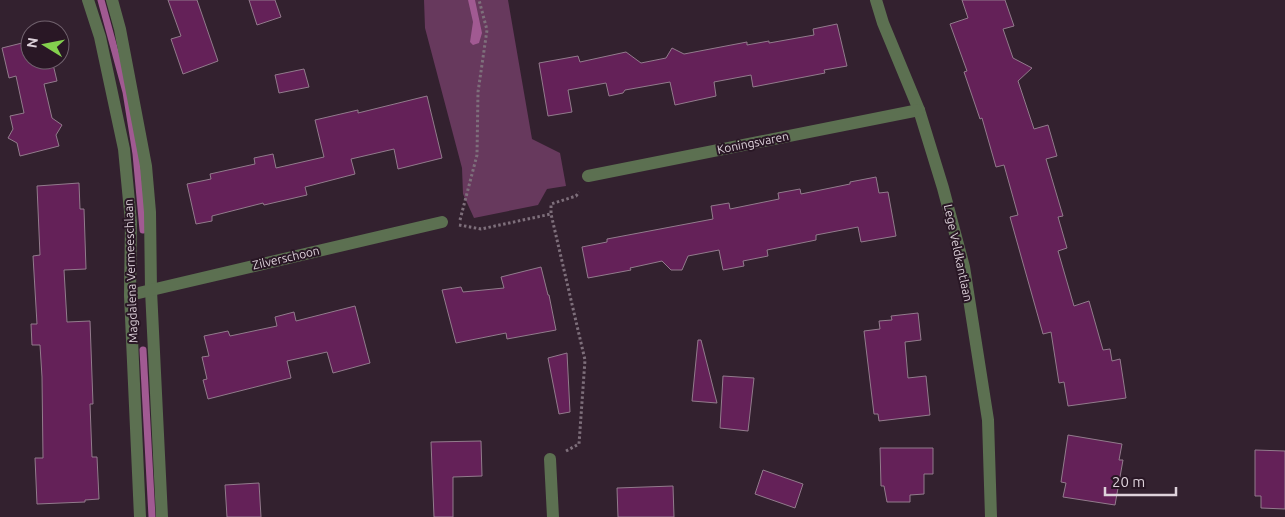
<svg xmlns="http://www.w3.org/2000/svg" width="1285" height="517" font-family="Ubuntu,sans-serif">
<style>
.green{fill:#67395d}
.water{fill:#a15a92}
.lines{fill:none;stroke-linecap:round;stroke-linejoin:round}
.stream{stroke:#a15a92;stroke-width:7}
.building{fill:#642158;stroke:#927b8c}
.path{stroke:#7e6f7b;stroke-width:3;stroke-dasharray:2.5 2.5;stroke-linecap:butt}
.minor{stroke:#5c7051;stroke-width:12}
.labels{text-anchor:middle;stroke-width:4;stroke-linejoin:round;paint-order:stroke}
.street-label{font-size:12px;fill:#ded2db;stroke:#291725}
</style>
<rect width="100%" height="100%" fill="#33212f"/>
<path class="green" d="M 424,0 L 508,0 L 532,139 L 560,153 L 566,186 L 547,189 L 538,205 L 474,218 L 463,194 L 462,168 L 425,28 Z"/>
<path class="water" d="M 468,0 L 475,0 L 482,33 L 479,43 L 473,45 L 470,42 L 473,22 Z"/>
<g class="lines">
<g class="stream">
<path d="M 101,0 L 126,92 L 136,154 L 143,230"/>
<path d="M 143,350 L 152,517"/>
</g>
</g>
<g class="building">
<path d="M 168,0 L 197,0 L 218,61 L 183,74 L 171,39 L 181,36 Z"/>
<path d="M 249,0 L 275,0 L 281,17 L 257,25 Z"/>
<path d="M 962,0 L 1005,0 L 1014,26 L 1003,29 L 1013,58 L 1032,68 L 1018,81 L 1034,129 L 1048,125 L 1057,156 L 1046,159 L 1063,216 L 1058,217 L 1067,248 L 1058,251 L 1074,306 L 1089,301 L 1103,350 L 1110,349 L 1112,361 L 1120,359 L 1126,398 L 1068,406 L 1064,382 L 1059,383 L 1051,332 L 1043,334 L 1010,217 L 1018,215 L 1004,165 L 996,167 L 982,118 L 980,119 L 964,72 L 967,71 L 950,24 L 968,18 Z"/>
<path d="M 837,24 L 847,66 L 824,70 L 825,73 L 753,87 L 751,75 L 714,82 L 716,96 L 675,105 L 670,82 L 625,90 L 623,93 L 609,96 L 606,83 L 568,90 L 572,112 L 548,116 L 539,63 L 578,56 L 580,62 L 626,52 L 641,63 L 666,58 L 672,48 L 684,54 L 747,42 L 747,45 L 769,41 L 769,43 L 814,35 L 813,29 Z"/>
<path d="M 30,41 L 30,60 L 52,60 L 57,81 L 44,84 L 52,118 L 62,125 L 56,135 L 59,146 L 20,156 L 17,143 L 8,138 L 13,129 L 10,116 L 24,113 L 16,76 L 9,78 L 2,48 Z"/>
<path d="M 304,69 L 309,87 L 279,93 L 275,75 Z"/>
<path d="M 427,96 L 442,158 L 398,169 L 394,149 L 351,159 L 355,174 L 305,187 L 307,195 L 264,205 L 263,203 L 212,216 L 212,221 L 196,224 L 187,184 L 211,179 L 210,174 L 255,164 L 254,158 L 273,154 L 276,168 L 324,157 L 315,120 L 358,110 L 358,113 Z"/>
<path d="M 876,177 L 879,193 L 888,192 L 896,236 L 861,242 L 858,227 L 816,235 L 816,240 L 767,250 L 768,256 L 743,261 L 744,266 L 723,270 L 719,250 L 688,256 L 682,270 L 671,270 L 662,261 L 630,268 L 631,270 L 588,278 L 582,247 L 607,242 L 607,239 L 713,219 L 711,206 L 729,203 L 730,209 L 779,199 L 778,193 L 800,189 L 801,194 L 850,184 L 850,182 Z"/>
<path d="M 79,183 L 80,209 L 84,209 L 86,269 L 64,270 L 67,322 L 90,321 L 93,404 L 90,404 L 92,457 L 97,457 L 99,499 L 85,500 L 85,502 L 37,504 L 35,458 L 43,458 L 42,377 L 40,345 L 32,345 L 31,324 L 37,324 L 33,256 L 40,255 L 37,186 Z"/>
<path d="M 541,267 L 548,295 L 549,295 L 556,330 L 507,339 L 506,333 L 456,343 L 442,290 L 461,287 L 463,292 L 504,288 L 501,277 Z"/>
<path d="M 355,306 L 370,363 L 333,373 L 327,352 L 287,361 L 291,378 L 208,399 L 203,380 L 207,379 L 202,357 L 209,356 L 204,336 L 228,331 L 230,336 L 277,326 L 275,317 L 294,312 L 296,321 Z"/>
<path d="M 918,313 L 921,340 L 905,342 L 908,378 L 926,376 L 930,415 L 879,421 L 878,414 L 874,414 L 864,331 L 880,329 L 879,321 L 892,320 L 891,316 Z"/>
<path d="M 698,340 L 701,340 L 717,403 L 692,401 Z"/>
<path d="M 567,353 L 570,412 L 559,414 L 548,358 Z"/>
<path d="M 723,376 L 754,378 L 748,431 L 720,428 Z"/>
<path d="M 1068,435 L 1122,444 L 1119,460 L 1123,460 L 1115,505 L 1063,497 L 1066,483 L 1061,482 Z"/>
<path d="M 481,441 L 482,476 L 453,477 L 453,517 L 434,517 L 431,442 Z"/>
<path d="M 880,448 L 933,448 L 933,474 L 924,474 L 924,494 L 910,495 L 910,502 L 887,502 L 884,486 L 881,486 Z"/>
<path d="M 1255,450 L 1285,451 L 1285,509 L 1261,508 L 1261,496 L 1255,496 Z"/>
<path d="M 763,470 L 803,484 L 795,508 L 755,494 Z"/>
<path d="M 259,483 L 261,517 L 227,517 L 225,485 Z"/>
<path d="M 673,486 L 674,517 L 618,517 L 617,488 Z"/>
</g>
<g class="lines">
<g class="path">
<path d="M 460,220 L 477,155 L 478,92 L 487,30 L 479,0"/>
<path d="M 459,225 L 481,229 L 551,214"/>
<path d="M 566,451 L 579,444 L 585,360 L 551,214 L 551,204 L 576,196 L 579,192"/>
</g>
<g class="minor">
<path d="M 88,0 L 100,37 L 124,149 L 131,222 L 130,295 L 140,517"/>
<path d="M 112,0 L 120,29 L 146,166 L 150,212 L 151,290 L 162,517"/>
<path d="M 876,0 L 883,23 L 919,110 L 943,188 L 964,267 L 988,420 L 991,517"/>
<path d="M 588,176 L 919,110"/>
<path d="M 130,295 L 442,222"/>
<path d="M 550,459 L 553,517"/>
</g>
</g>
<g class="labels">
<g class="street-label">
<text transform="translate(753 143) rotate(-11)" y="4">Koningsvaren</text>
<text transform="translate(958 253) rotate(78)" y="4">Lege Veldkantlaan</text>
<text transform="translate(286 258) rotate(-13)" y="4">Zilverschoon</text>
<text transform="translate(131 271) rotate(-92)" y="4">Magdalena Vermeeschlaan</text>
</g>
</g>
<g transform="translate(45 45) rotate(280)"><circle r="24" fill="#291725" stroke="#71626e"/>
<path d="M0-4L9 19L0 12L-9 19Z" fill="#84d04e"/>
<text y="-8" font-size="14" font-weight="bold" text-anchor="middle" fill="#ded2db">N</text>
</g>
<path d="M1105 487v8h71v-8" fill="none" stroke="#ded2db" stroke-width="2.5"/>
<text x="1112" y="487" font-size="15" fill="#ded2db" stroke="#291725" stroke-width="4" paint-order="stroke">20 m</text>
</svg>
